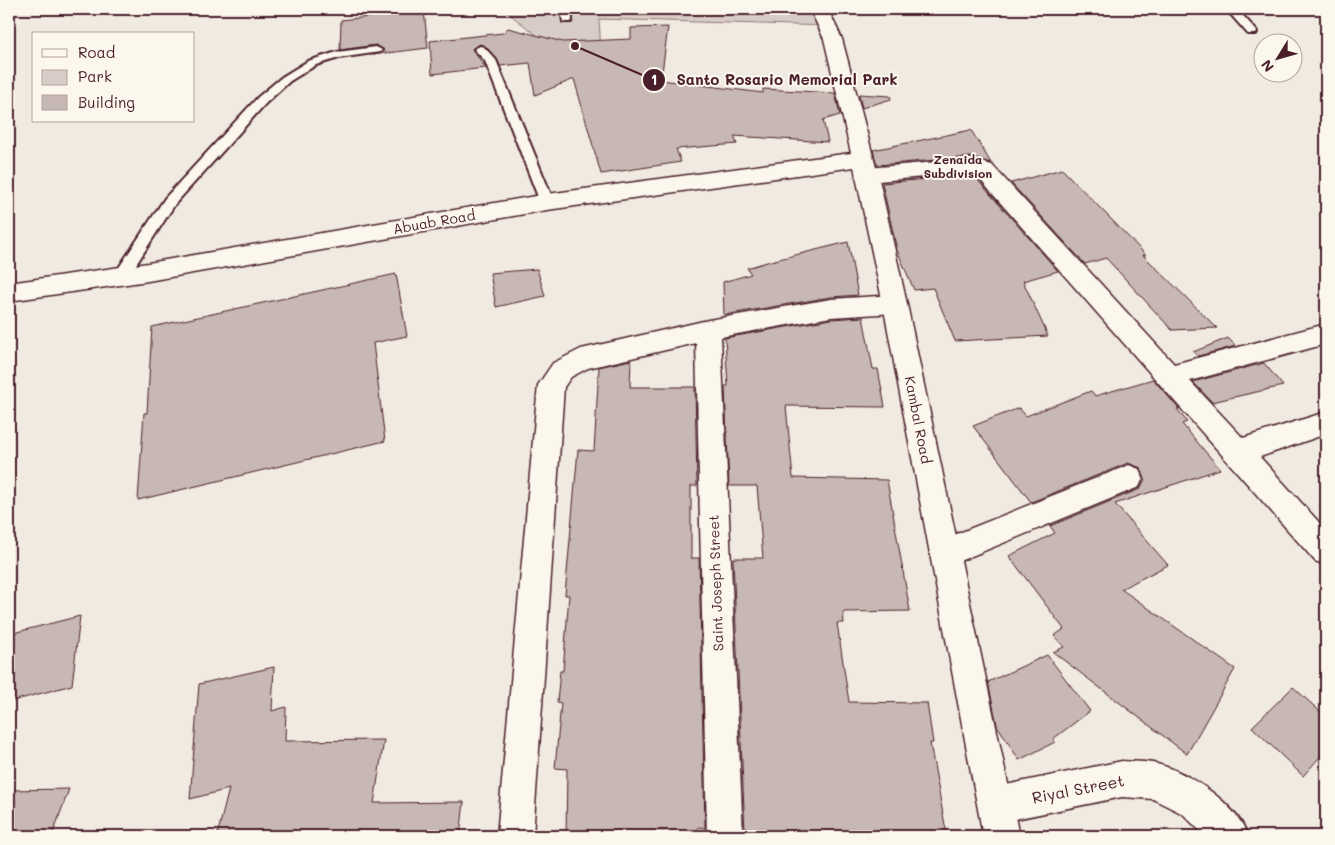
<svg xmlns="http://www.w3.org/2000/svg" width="1335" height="845" font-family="Mali,sans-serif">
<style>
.green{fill:#d8ccc6;stroke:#917678}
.building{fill:#c8b8b3;stroke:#4a1f2b}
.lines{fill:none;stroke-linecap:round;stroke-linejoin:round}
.lane-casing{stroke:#4a1f2b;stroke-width:4}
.street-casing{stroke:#4a1f2b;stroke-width:3}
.secondary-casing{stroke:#4a1f2b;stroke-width:3}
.lane{fill:#fbf7ec;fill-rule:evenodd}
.street{fill:#fbf7ec;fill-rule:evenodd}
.secondary{fill:#fbf7ec;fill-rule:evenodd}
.labels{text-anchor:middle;stroke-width:4;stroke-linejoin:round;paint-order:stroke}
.far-neighbourhood-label{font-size:12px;font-weight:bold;fill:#4a1f2b;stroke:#fbf7ec}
.street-label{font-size:14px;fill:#4a1f2b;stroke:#fbf7ec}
.near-street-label{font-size:16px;fill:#4a1f2b;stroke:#fbf7ec}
.leader{fill:none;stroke:#4a1f2b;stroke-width:2}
.callout-dot{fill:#4a1f2b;stroke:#fbf7ec;stroke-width:2}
.mark-label{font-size:15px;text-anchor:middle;font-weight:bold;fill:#fff}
.callout-label{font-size:15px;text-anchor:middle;font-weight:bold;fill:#4a1f2b;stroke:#fbf7ec;stroke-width:4;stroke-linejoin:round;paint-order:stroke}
</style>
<rect width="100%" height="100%" fill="#f0eae0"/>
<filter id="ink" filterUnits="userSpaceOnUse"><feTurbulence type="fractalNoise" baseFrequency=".02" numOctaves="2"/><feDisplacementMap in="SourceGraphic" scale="10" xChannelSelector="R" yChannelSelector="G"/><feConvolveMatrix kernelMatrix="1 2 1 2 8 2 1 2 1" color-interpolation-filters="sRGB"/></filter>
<g filter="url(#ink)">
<path class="green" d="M 503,9 L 819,9 L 827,26 L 599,19 L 602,67 L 576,66 Z"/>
<g class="building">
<path d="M 424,11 L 428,48 L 370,55 L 380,54 L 384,50 L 376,45 L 340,50 L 341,20 Z"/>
<path d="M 668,27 L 661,80 L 763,93 L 763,89 L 835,93 L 840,115 L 823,120 L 828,142 L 734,136 L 737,144 L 676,149 L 681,162 L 601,174 L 574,79 L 535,95 L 530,63 L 500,66 L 497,59 L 485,46 L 480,44 L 472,49 L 486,68 L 432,74 L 430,41 L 503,33 L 508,28 L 563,42 L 631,39 L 631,28 Z"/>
<path d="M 859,94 L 890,96 L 891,99 L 862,108 Z"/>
<path d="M 971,130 L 991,163 L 971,157 L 877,165 L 873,150 Z"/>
<path d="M 1062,169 L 1146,255 L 1143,255 L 1217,328 L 1172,330 L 1106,258 L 1085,264 L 1011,183 Z"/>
<path d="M 970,175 L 975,177 L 1058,271 L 1023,281 L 1048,336 L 955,341 L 933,288 L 914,290 L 897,250 L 882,183 Z"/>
<path d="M 848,242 L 858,295 L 831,297 L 724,315 L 723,282 L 751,274 L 747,268 L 767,262 Z"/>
<path d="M 537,269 L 545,296 L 496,307 L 490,273 Z"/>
<path d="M 396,274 L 407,336 L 373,343 L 385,441 L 138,500 L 144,413 L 147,413 L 152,327 Z"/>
<path d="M 863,317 L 873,369 L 878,369 L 885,407 L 786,406 L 793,478 L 887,480 L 910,611 L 843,612 L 844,623 L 837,623 L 849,702 L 927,703 L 933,743 L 930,743 L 947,836 L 801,836 L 745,831 L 733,558 L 763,558 L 757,486 L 729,486 L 725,386 L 728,386 L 725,338 L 831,319 Z"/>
<path d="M 1228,338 L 1236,346 L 1198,356 L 1193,352 Z"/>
<path d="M 631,360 L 630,387 L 695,387 L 697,486 L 691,486 L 691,558 L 699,558 L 705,828 L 698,827 L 698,836 L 566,836 L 567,769 L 555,768 L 561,703 L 557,702 L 560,671 L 563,671 L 569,595 L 565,595 L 578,450 L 594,451 L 599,367 Z"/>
<path d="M 1264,363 L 1283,386 L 1212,402 L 1193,382 Z"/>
<path d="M 1153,379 L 1179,409 L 1177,409 L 1187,422 L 1182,424 L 1220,469 L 1115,504 L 1168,565 L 1121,589 L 1235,669 L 1187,754 L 1053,652 L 1064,647 L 1054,636 L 1064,629 L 1009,556 L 1055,533 L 1050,526 L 1140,489 L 1145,479 L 1141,468 L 1128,463 L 1031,502 L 973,426 L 1019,408 L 1026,416 L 1091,391 L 1095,396 Z"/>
<path d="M 80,616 L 72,685 L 9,702 L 9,634 Z"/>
<path d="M 1047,655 L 1090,711 L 1053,739 L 1055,742 L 1019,760 L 997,725 L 988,682 Z"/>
<path d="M 274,667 L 272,711 L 286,707 L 285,741 L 384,740 L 374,803 L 464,802 L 460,836 L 217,836 L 229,789 L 190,799 L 199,684 Z"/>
<path d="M 1293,687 L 1326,717 L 1326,750 L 1303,776 L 1252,727 Z"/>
<path d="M 69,789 L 52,836 L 9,836 L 9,790 Z"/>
</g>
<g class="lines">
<defs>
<g id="lane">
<path d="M 561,9 L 571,9 L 572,20 L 571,22 L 563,22 Z"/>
<path d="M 1226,9 L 1237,9 L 1256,30 L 1257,32 L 1256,34 L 1248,34 Z"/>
<path d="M 480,46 L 484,47 L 496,60 L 554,202 L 552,205 L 542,205 L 540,202 L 485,61 L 474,49 Z"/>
<path d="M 376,47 L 382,50 L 380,52 L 339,58 L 316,65 L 290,81 L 266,103 L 175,204 L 126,280 L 121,281 L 116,280 L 114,276 L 116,272 L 165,198 L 258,97 L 282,77 L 308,61 L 337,52 Z"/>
</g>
<g id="street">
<path d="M 971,159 L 992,165 L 1174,364 L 1326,324 L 1326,344 L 1190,381 L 1243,438 L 1326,412 L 1326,434 L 1260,457 L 1326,530 L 1326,565 L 1315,561 L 976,175 L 970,173 L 867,182 L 859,180 L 856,175 L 859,170 L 867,168 Z"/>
<path d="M 895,295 L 904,297 L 907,304 L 904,311 L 895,313 L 831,317 L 721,337 L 743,836 L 707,836 L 696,343 L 588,368 L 571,377 L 564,387 L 533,836 L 497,836 L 538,385 L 553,363 L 581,349 L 708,320 L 831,299 Z"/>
<path d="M 1129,465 L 1139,469 L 1143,478 L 1139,487 L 945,567 L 934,563 L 930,553 L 934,543 Z"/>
<path d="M 1122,761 C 1133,762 1146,761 1157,764 C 1189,772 1237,804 1248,836 L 1205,836 L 1183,814 L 1153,799 L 1122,797 L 996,823 L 983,818 L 978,805 L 983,792 L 996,787 Z"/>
</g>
<path id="secondary" d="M 810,9 L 828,9 L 842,39 L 878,175 L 907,304 L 1019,836 L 983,836 L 883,304 L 854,167 L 547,210 L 148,281 L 9,301 L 9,283 L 148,263 L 547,194 L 851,153 L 824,39 Z"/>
</defs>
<use href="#lane" class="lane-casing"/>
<use href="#street" class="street-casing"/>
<use href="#secondary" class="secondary-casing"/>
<use href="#lane" class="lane"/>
<use href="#street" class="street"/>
<use href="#secondary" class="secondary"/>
</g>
</g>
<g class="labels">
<g class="far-neighbourhood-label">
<text x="958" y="164">Zenaida<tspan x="958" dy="14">Subdivision</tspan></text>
</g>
<g class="street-label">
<text transform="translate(434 222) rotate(-10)" y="5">Abuab Road</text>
<text transform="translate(918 420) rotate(79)" y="5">Kambal Road</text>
<text transform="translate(716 583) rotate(-92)" y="5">Saint Joseph Street</text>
</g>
<g class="near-street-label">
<text transform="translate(1078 789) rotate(-11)" y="6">Riyal Street</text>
</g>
</g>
<path class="leader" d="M575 46L654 80"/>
<g class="callout-dot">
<circle cx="575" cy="46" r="5"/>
<circle cx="654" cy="80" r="12"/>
</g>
<g class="mark-label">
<text x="654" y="85">1</text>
</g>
<g class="callout-label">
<text x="787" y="85">Santo Rosario Memorial Park</text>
</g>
<rect width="1335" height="845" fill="none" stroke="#fbf7ec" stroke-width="30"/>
<rect x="15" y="15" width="1305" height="815" fill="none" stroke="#4a1f2b" stroke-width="2" filter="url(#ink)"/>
<rect x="32" y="32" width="162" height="90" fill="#fbf7ec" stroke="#b4a19f"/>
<rect x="42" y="49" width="25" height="8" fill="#fbf7ec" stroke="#b4a19f"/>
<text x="78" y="58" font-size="15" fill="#4a1f2b">Road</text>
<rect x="42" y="70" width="25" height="15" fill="#d8ccc6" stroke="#b4a19f"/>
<text x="78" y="82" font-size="15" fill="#4a1f2b">Park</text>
<rect x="42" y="95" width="25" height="15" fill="#c8b8b3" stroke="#b4a19f"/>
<text x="78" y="108" font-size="15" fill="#4a1f2b">Building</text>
<g transform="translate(1278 58) rotate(233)"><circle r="24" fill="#fbf7ec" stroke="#b4a19f"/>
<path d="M0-4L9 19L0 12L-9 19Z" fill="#4a1f2b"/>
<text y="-8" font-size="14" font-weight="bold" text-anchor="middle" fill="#4a1f2b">N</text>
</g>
</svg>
